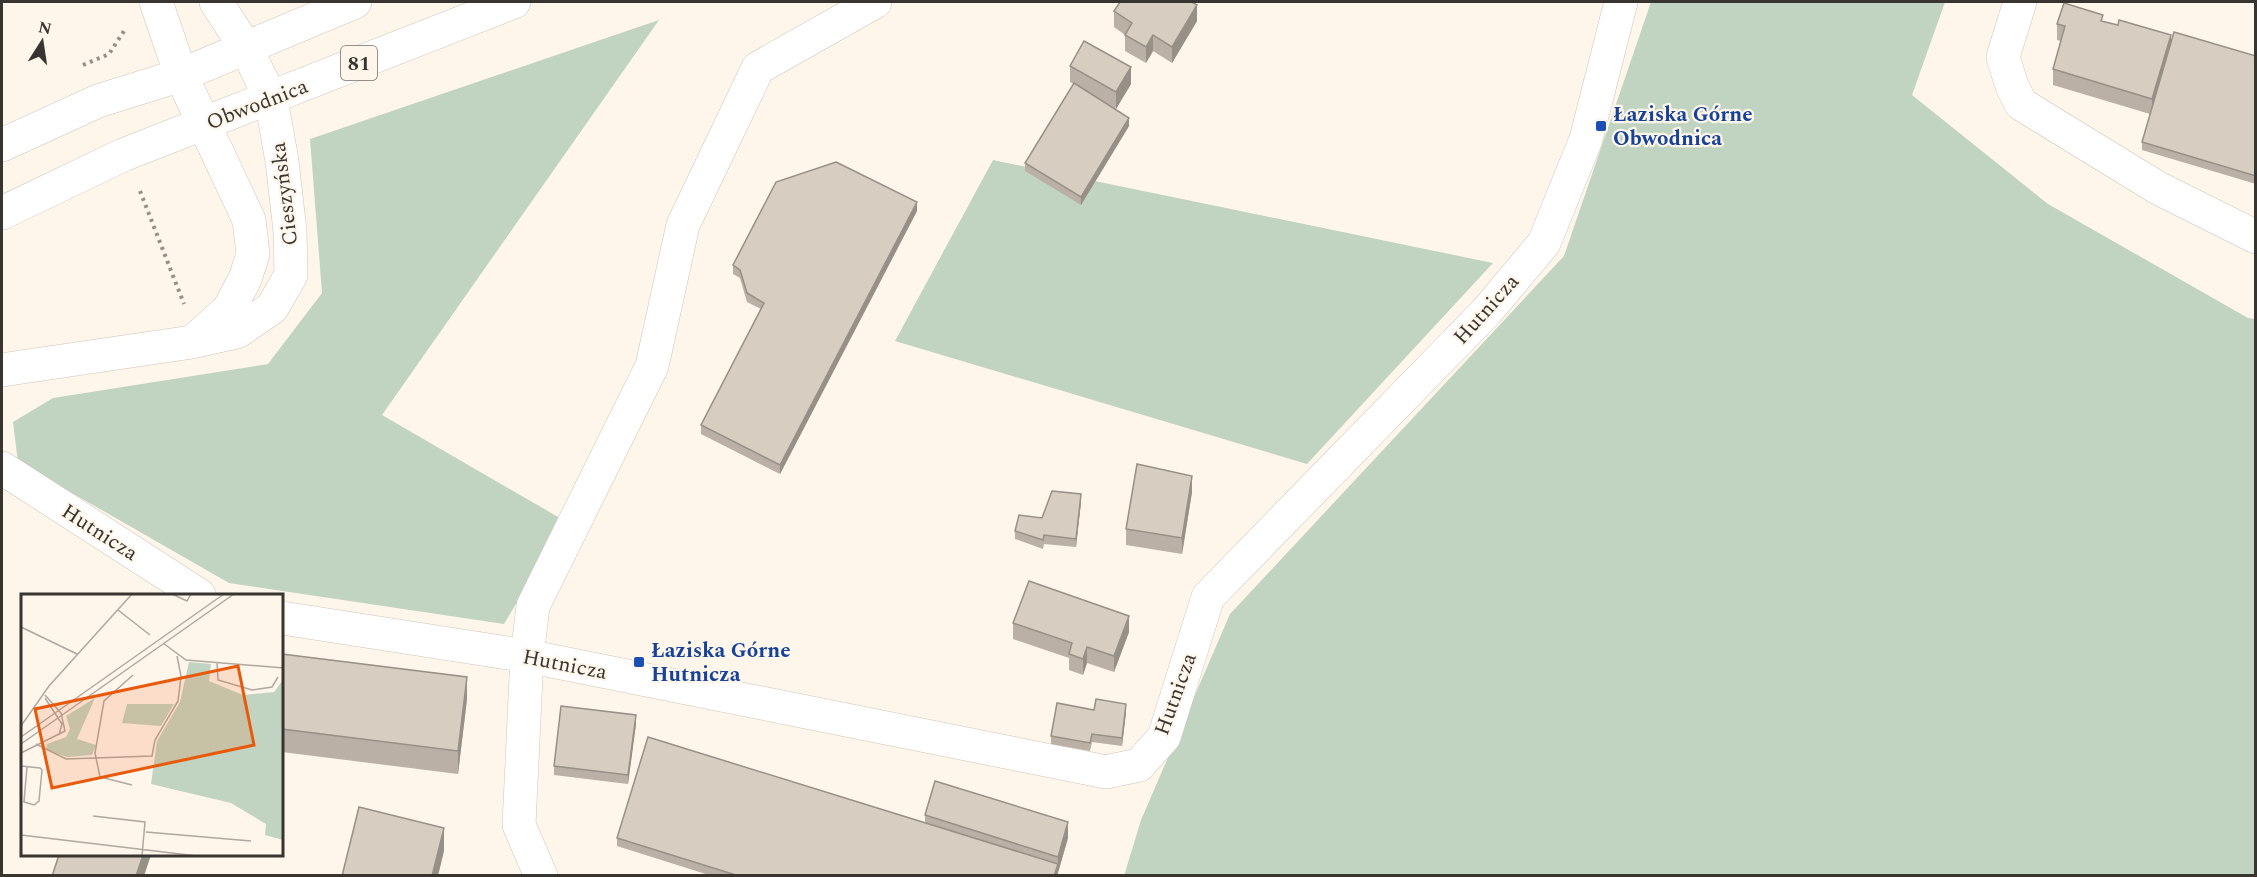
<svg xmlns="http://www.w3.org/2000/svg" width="2257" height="877" font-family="Spectral,serif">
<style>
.green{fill:#c1d4c1}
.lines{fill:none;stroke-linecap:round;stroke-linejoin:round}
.minor-casing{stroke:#cfc5b9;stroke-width:34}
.major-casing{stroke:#cfc5b9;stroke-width:34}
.path{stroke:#958f87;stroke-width:4;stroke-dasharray:3 4.5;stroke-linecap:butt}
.minor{stroke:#fff;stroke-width:33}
.major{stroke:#fff;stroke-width:33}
.wall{fill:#bab0a6}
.shaded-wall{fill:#979087}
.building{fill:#d8cdc1;stroke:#979087;stroke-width:1.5}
.transit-dot{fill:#1a4fb4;stroke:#fef5eb;stroke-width:2}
.labels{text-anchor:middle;stroke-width:4.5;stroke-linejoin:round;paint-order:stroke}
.shield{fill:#fef5eb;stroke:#736e67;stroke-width:1.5}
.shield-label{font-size:20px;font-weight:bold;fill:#38342f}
.street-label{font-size:21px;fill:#38342f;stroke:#fef5eb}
.transit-label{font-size:21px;font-weight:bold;fill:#164399;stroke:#fef5eb;text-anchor:start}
.inset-road{fill:none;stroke:#afa8a0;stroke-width:1.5}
.view{fill:#e8590c;fill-opacity:0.15;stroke:#e8590c;stroke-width:3}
.inset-edge{fill:none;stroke:#38342f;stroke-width:3}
</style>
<rect width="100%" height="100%" fill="#fef5eb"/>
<g class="green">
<path d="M 1651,2 L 1945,2 L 1912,95 L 2048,204 L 2248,318 L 2255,319 L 2255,875 L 1124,876 L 1141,820 L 1230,614 L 1564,256 Z"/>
<path d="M 659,20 L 382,415 L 565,521 L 504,624 L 229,583 L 18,462 L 13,422 L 53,398 L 268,364 L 322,293 L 310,139 Z"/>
<path d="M 993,160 L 1493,263 L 1307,464 L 895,341 Z"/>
</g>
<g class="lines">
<defs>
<g id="minor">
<path d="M 156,2 L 181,75 L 249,220 L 253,254 L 245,279 L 229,309 L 195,340"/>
<path d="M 2020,2 L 2003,57 L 2012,86 L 2021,104 L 2158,188 L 2256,237"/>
<path d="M 2,370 L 192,342 L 237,332 L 272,308 L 291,275 L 290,231 L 282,161 L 271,99 L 246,48 L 216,2"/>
<path d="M 2,468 L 199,595"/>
<path d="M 282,618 L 527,656 L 1106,772 L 1139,765 L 1164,737 L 1208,597 L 1487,311 L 1544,243 L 1586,139 L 1621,2"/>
<path d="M 541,876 L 519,825 L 527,656 L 533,606 L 652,366 L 683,225 L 758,68 L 875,2"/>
</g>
<g id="major">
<path d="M 2,145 L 98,101 L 181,75 L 355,2"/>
<path d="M 2,213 L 123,155 L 514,2"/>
</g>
</defs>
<use href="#minor" class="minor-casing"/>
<use href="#major" class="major-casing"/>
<g class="path">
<path d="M 83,65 L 109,54 L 126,28"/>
<path d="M 140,191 L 184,304"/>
</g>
<use href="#minor" class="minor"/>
<use href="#major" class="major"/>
</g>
<g class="wall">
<path d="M 1114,11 L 1197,21 L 1172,63 L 1153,51 L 1146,63 L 1125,51 L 1125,35 L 1114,27 Z"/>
<path d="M 2103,21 L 2171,43 L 2256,56 L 2256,184 L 2142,150 L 2142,142 L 2150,114 L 2053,85 L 2053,69 L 2061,41 L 2057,40 L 2057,24 Z"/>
<path d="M 1070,66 L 1131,84 L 1116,109 L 1089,93 L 1129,126 L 1081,205 L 1025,171 L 1025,163 L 1074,84 L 1070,82 Z"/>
<path d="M 917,211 L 780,474 L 701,434 L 701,425 L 761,309 L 747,302 L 740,278 L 733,274 L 733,265 Z"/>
<path d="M 1192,492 L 1182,554 L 1126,545 L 1126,529 Z"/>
<path d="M 1081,502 L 1076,547 L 1044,544 L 1043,549 L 1015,539 L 1015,531 L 1042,518 Z"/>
<path d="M 1013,623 L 1129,632 L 1114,672 L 1087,663 L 1083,675 L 1069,670 L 1069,658 L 1013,639 Z"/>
<path d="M 282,654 L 467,699 L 458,774 L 282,752 Z"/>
<path d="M 1094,710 L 1126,712 L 1122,746 L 1092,742 L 1090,751 L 1051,744 L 1051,736 Z"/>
<path d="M 636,724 L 628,784 L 554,775 L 554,766 Z"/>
<path d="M 925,815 L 1068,838 L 1057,876 L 712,876 L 617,846 L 617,838 L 925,823 Z"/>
</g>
<g class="shaded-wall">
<path d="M 1197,5 L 1197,21 L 1172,63 L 1172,47 Z"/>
<path d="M 1153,35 L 1153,51 L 1146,63 L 1146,47 Z"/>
<path d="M 2171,35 L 2171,51 L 2152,115 L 2152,99 Z"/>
<path d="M 1131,67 L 1131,84 L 1116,109 L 1116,92 Z"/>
<path d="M 1129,118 L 1129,126 L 1081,205 L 1081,197 Z"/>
<path d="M 917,202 L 917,211 L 780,474 L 780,465 Z"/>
<path d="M 1192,476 L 1192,492 L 1182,554 L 1182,538 Z"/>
<path d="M 1081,494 L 1081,502 L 1076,547 L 1076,539 Z"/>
<path d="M 1129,616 L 1129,632 L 1114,672 L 1114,656 Z"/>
<path d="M 1087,647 L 1087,663 L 1083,675 L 1083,659 Z"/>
<path d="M 467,677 L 467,699 L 458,774 L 458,751 Z"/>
<path d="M 1126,704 L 1126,712 L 1122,746 L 1122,738 Z"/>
<path d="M 636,715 L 636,724 L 628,784 L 628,775 Z"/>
<path d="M 1068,822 L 1068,838 L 1057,876 L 1054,876 L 1058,864 L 1058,857 Z"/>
<path d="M 444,828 L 444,851 L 438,876 L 432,876 Z"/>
<path d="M 143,855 L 151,855 L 144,876 L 136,876 Z"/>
</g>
<g class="building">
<path d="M 1120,2 L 1192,2 L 1197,5 L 1172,47 L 1153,35 L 1146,47 L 1125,35 L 1132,23 L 1114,11 Z"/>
<path d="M 2064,3 L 2103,15 L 2101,21 L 2118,25 L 2119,20 L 2171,35 L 2152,99 L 2053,69 L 2065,26 L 2057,24 Z"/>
<path d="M 2174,32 L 2256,56 L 2256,176 L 2142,142 Z"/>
<path d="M 1084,41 L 1131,67 L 1116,92 L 1070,66 Z"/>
<path d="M 1074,83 L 1129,118 L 1081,197 L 1025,163 Z"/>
<path d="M 836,162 L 917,202 L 780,465 L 701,425 L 764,303 L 747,293 L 740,270 L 733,265 L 776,182 Z"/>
<path d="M 1137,464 L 1192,476 L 1182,538 L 1126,529 Z"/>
<path d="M 1052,491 L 1081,494 L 1076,539 L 1044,535 L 1043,540 L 1015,531 L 1019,515 L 1042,518 Z"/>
<path d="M 1029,581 L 1129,616 L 1114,656 L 1087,647 L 1083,659 L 1069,654 L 1072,643 L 1013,623 Z"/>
<path d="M 282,654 L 467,677 L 458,751 L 282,729 Z"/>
<path d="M 1096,699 L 1126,704 L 1122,738 L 1092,734 L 1090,743 L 1051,736 L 1057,703 L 1094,710 Z"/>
<path d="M 561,706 L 636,715 L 628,775 L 554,766 Z"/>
<path d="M 648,737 L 1058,864 L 1054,876 L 739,876 L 617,838 Z"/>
<path d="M 935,781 L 1068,822 L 1058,857 L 925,815 Z"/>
<path d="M 359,807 L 444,828 L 432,876 L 342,876 Z"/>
<path d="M 59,855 L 143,855 L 136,876 L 52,876 Z"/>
</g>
<g class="transit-dot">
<rect x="1595" y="120" width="12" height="12" rx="3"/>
<rect x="633" y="656" width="12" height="12" rx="3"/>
</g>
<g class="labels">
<rect class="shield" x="341" y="46" width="36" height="34" rx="4.5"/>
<g class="shield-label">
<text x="359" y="70">81</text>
</g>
<g class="street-label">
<text transform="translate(257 104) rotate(-21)" y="7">Obwodnica</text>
<text transform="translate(284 194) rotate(-97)" y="7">Cieszyńska</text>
<text transform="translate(1486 309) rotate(-48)" y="7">Hutnicza</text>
<text transform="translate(100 532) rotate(33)" y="7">Hutnicza</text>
<text transform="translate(565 664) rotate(11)" y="7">Hutnicza</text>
<text transform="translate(1175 694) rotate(-70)" y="7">Hutnicza</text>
</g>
<g class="transit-label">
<text x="1613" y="121">Łaziska Górne<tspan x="1613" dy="24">Obwodnica</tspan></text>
<text x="651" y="657">Łaziska Górne<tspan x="651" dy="24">Hutnicza</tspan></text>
</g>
</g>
<g transform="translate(21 594)">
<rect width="262" height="262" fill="#fef5eb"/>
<path d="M 168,68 L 190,70 L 188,87 L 222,101 L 253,98 L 262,86 L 262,246 L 244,241 L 245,230 L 210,209 L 130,190 L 136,147 L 159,108 ZM 74,104 L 56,145 L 75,151 L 71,161 L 46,163 L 25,156 L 26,150 L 45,143 L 49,135 L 45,122 ZM 106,110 L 153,110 L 140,132 L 101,129 Z" fill="#c1d4c1"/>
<path class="inset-road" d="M 151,0 L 166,7 L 170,0M 97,16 L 129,41M 0,33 L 56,60M 142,49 L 165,66 L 263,74M 196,68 L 197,86 L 231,96 L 251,93 L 257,83M 24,104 L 41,130 L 38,141M 0,132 L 28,92 L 111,0M 0,143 L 203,0M 0,150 L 213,0M 15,150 L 45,165 L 131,162 L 134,146 L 157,107 L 160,82 L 156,62M 0,159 L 44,137 L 40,119 L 24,101M 0,172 L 19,174 L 21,176 L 18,207 L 13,211 L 3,208 L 6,173M 111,191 L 79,183 L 74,159 L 83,107 L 112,81M 72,222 L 124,228 L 121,262M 125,238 L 230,247M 0,241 L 176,262"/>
<path class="view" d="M 217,72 L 233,151 L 31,194 L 14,115 Z"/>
<rect width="262" height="262" class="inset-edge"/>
</g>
<rect width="2257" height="877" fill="none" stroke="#38342f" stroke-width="6"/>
<g transform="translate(42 42) rotate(12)" stroke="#fef5eb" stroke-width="4.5" paint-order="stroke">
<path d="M0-4.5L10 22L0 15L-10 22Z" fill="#38342f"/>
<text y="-9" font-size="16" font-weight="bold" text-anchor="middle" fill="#38342f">N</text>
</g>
</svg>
